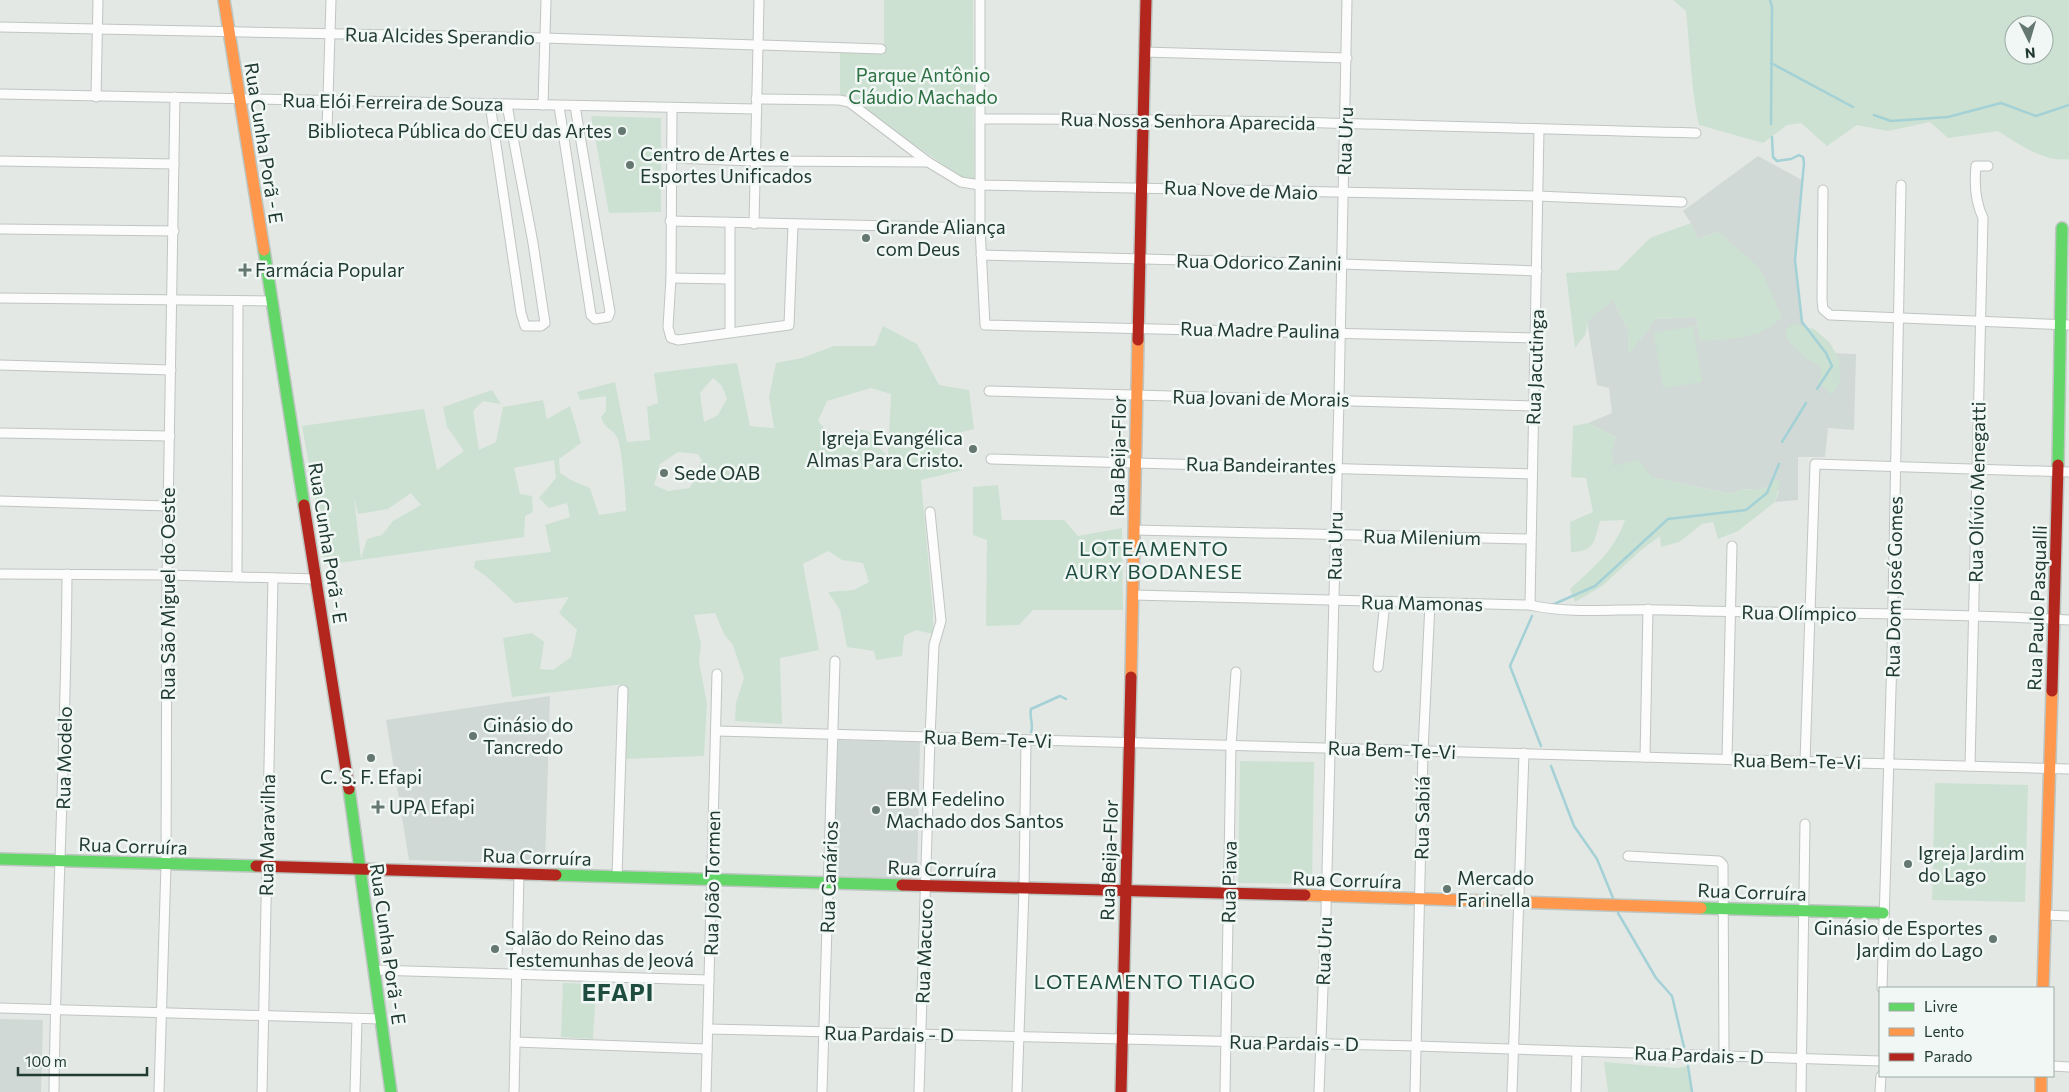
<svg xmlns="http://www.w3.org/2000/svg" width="2069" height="1092" font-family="Commissioner,sans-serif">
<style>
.built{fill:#d0d9d5}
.green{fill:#cce1d1;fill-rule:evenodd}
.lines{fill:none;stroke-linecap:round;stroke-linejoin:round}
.stream{stroke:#a4d1d6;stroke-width:2.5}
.street-casing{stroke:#c0c5c2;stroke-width:11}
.fast-casing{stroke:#bec6c2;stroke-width:14}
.slow-casing{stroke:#bec6c2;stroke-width:14}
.jam-casing{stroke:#bec6c2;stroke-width:14}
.street{stroke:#fbfcfb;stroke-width:9}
.fast{stroke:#63d668;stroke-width:11}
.slow{stroke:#ff974d;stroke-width:11}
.jam{stroke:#b3261e;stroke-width:11}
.poi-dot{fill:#657771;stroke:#f0f7f4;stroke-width:2}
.labels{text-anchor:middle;stroke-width:5;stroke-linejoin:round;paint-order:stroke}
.street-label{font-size:19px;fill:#213a32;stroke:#f0f7f4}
.park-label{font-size:19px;fill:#2d7043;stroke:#f0f7f4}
.poi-label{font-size:19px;fill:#213a32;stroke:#f0f7f4;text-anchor:start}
.neighbourhood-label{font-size:20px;letter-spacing:1px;fill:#1e4c3e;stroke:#f0f7f4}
.district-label{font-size:24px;font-weight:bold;letter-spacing:1px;fill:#1e4c3e;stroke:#f0f7f4}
</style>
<rect width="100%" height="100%" fill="#e3e8e5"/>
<g class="built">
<path d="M 1758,156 L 1802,180 L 1795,260 L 1802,322 L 1826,353 L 1856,354 L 1854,430 L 1828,428 L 1825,457 L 1798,457 L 1798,500 L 1775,502 L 1779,491 L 1767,487 L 1758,490 L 1743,489 L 1731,494 L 1652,477 L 1612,466 L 1612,449 L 1616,437 L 1588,423 L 1612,413 L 1609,388 L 1597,385 L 1587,321 L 1613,300 L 1628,330 L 1628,354 L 1656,319 L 1696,317 L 1700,340 L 1735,247 L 1718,232 L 1698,239 L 1691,223 L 1683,211 Z"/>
<path d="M 550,696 L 545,864 L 409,860 L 386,720 Z"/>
<path d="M 836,740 L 920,742 L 917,879 L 832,877 Z"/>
<path d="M 0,1019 L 43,1020 L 41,1092 L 0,1092 Z"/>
</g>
<g class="green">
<path d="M 884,0 L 973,0 L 974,181 L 967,181 L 845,97 L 840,97 L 840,53 L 884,53 Z"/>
<path d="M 1673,0 L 2069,0 L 2069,159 C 2045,163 2017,143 1998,131 L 1948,138 L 1930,122 L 1888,131 L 1857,125 L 1827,146 L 1801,123 L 1787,125 L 1763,143 L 1699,125 C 1691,88 1690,49 1686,11 ZM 2014,25 L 2044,25 L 2044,55 L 2014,55 Z"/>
<path d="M 591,116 L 661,118 L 661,212 L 609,213 Z"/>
<path d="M 1691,223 L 1698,239 L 1718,232 L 1760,268 L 1782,317 C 1761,340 1729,339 1700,341 L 1696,317 L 1656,319 L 1628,355 L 1628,330 L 1613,300 L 1588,321 L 1585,335 L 1575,348 L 1566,273 L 1618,270 L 1650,238 Z"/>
<path d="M 1793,324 L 1814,329 L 1829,342 L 1839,358 L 1840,381 L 1832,395 L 1818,382 L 1822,375 L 1820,366 L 1808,360 L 1787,339 L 1786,330 Z"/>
<path d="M 883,326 L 917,344 L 939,385 L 969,390 L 974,429 L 942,437 L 943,455 L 963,470 L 921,480 L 933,612 L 933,634 L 916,630 L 904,636 L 902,656 L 876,660 L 874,651 L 847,647 L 840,610 L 828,592 L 854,590 L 869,582 L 863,563 L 842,560 L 828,551 L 803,564 L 819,650 L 780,658 L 782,724 L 735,721 L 736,703 L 744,678 L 733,645 L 724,634 L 715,613 L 694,615 L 701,644 L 699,662 L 707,704 L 704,756 L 623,759 L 629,707 L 625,684 L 512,697 L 503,638 L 532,633 L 544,642 L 540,669 L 553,670 L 571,657 L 577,630 L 559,613 L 569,597 L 515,603 L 486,576 L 474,568 L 475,561 L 551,552 L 545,525 L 570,517 L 567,503 L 549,508 L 539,498 L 556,478 L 554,460 L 514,468 L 520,494 L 532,496 L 533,512 L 525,516 L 524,537 L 324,565 L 315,497 L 302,426 L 424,409 L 437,470 L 464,451 L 447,427 L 443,407 L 492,390 L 501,404 L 483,401 L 473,411 L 479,450 L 496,442 L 503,407 L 543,400 L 547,419 L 570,406 L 581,443 L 559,459 L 560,473 L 571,480 L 590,488 L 599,515 L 626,511 C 626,499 622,447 617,437 C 612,428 604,429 601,417 L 606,411 L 606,396 L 580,400 L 577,392 L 615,382 L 627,442 L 650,440 L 647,407 L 658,403 L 654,373 L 737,363 L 750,426 L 774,428 L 769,397 L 776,363 L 802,358 L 834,346 L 875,346 ZM 713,378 L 722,386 L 727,399 L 718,415 L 704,422 L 700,393 ZM 871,388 L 891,394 L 888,456 L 880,449 L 870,432 L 859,429 L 833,438 L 818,421 L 827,401 ZM 678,452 L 697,454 L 702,460 L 690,488 L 668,491 L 654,485 L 660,464 ZM 411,493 L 421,505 L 393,521 L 382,535 L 367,539 L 361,559 L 354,497 L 358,514 L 388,509 Z"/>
<path d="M 1693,326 L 1702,382 L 1663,388 L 1654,333 Z"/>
<path d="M 1588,423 L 1616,437 L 1612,449 L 1613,466 L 1639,460 L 1652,477 L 1730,494 L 1743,489 L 1758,490 L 1767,487 L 1773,479 L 1780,482 L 1775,502 L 1738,531 L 1718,539 L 1713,522 L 1702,524 L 1679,542 L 1661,547 L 1660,536 L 1640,551 L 1602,586 L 1575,602 L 1570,589 C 1594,567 1614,551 1625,520 L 1600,521 C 1594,541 1595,552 1571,552 L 1570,522 L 1593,512 L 1586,478 L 1571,477 L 1573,426 Z"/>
<path d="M 998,485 L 1002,520 L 1064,520 L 1078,536 L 1122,528 L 1123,610 L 1033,610 L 1019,625 L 986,626 L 987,540 L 973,535 L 973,487 Z"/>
<path d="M 1240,761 L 1314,762 L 1312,884 L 1238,883 Z"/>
<path d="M 1935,783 L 2028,785 L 2025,902 L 1932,900 Z"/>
<path d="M 563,983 L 596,984 L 593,1039 L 561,1037 Z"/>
<path d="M 1604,1062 L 1676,1068 L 1688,1066 L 1692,1092 L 1608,1092 Z"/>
</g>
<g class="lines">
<g class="stream">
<path d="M 1770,0 L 1772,7 L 1771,124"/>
<path d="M 1771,63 L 1853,107"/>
<path d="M 1874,115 L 1891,121 L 1948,117 L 2001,103 L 2036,116 L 2069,105"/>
<path d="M 1772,137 L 1773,157 L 1777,161 L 1791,159 L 1799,155 L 1803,157 L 1804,163 L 1795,260 L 1802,322 L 1826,353 L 1832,366 L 1817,389"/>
<path d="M 1782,442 L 1806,403"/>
<path d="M 1552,605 L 1595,586 L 1668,519 L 1746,510 L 1767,493 L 1779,464"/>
<path d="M 1532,616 L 1510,666 L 1541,746"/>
<path d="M 1031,732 C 1034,725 1029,717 1031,709 L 1060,696 L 1066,699"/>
<path d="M 1551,766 L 1574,826 L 1597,859 L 1613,898"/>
<path d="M 1618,913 L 1656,978 L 1672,996 L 1684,1047"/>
<path d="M 1688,1066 L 1692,1092"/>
</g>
<defs>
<g id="street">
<path d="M 980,0 L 980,228 L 985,325 L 1536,338"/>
<path d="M 0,27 L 544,38 L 881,49"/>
<path d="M 1144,52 L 1347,58"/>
<path d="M 0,94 L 756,109"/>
<path d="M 96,97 L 98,0"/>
<path d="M 756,99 L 839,100 L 849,102 L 928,162 L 961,182 L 980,185 L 1537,196 L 1682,202"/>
<path d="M 490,104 L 521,313 L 525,326 L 541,326 L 545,323 L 533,243 L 507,105"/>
<path d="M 543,105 L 546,0"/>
<path d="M 559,106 L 591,315 L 595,319 L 608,317 L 610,312 L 575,106"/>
<path d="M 672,108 L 671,278 L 668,327 L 671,338 L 678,340 L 789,325 L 793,225"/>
<path d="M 981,119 C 1219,118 1458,127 1696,133"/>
<path d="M 327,130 L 331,0"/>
<path d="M 672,158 L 755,161 L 928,162"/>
<path d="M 0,161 L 174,164"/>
<path d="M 1823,190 L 1822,300 L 1823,309 L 1830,315 L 2069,325"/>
<path d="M 670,221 L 980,228"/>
<path d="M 754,224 L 759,0"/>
<path d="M 0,229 L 174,231"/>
<path d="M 981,255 L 1342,264 L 1537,271"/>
<path d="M 671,278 L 729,279"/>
<path d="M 0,298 L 271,301"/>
<path d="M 730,332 L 730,223"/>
<path d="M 0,365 L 171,370"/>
<path d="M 989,391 L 1533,406"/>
<path d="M 0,433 L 170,436"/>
<path d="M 991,459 L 1532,474"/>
<path d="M 0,501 L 168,506"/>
<path d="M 1134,530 L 1530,539"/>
<path d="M 0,574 L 167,575 L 316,579"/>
<path d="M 237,577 L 238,301"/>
<path d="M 1133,595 L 1530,605 C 1574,615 1621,608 1666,610 C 1800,614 1935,612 2069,620"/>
<path d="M 1530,605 L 1539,129"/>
<path d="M 1378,667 L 1385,602"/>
<path d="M 716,731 L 2069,769"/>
<path d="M 1645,757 L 1648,609"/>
<path d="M 1727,759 L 1732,546"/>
<path d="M 1805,761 L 1815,464 L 2069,472"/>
<path d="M 1970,766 L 1983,218 C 1975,201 1974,185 1976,166 L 1988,166"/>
<path d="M 1628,856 L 1719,861 L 1723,865 L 1724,1056"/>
<path d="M 617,877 L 623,690"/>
<path d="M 2046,915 L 2069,916"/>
<path d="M 374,970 L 709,980"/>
<path d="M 1882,988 L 1892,656 L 1901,185"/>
<path d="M 0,1008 L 381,1019"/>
<path d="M 708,1029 L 1416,1046 L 1880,1061"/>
<path d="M 515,1042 L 707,1049"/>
<path d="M 2053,1066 L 2069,1067"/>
<path d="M 54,1092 C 56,919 66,746 67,574"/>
<path d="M 159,1092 L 166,865 L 167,575 L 175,97"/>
<path d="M 262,1092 L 273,578"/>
<path d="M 355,1092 L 357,1019"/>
<path d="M 514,1092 L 519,874"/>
<path d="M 706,1092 L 717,674"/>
<path d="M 822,1092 L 835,661"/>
<path d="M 919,1092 L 930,738 L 934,645 L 941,621 L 930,512"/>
<path d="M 1017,1092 L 1024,889 L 1026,740"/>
<path d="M 1225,1092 L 1231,746 L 1236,672"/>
<path d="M 1319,1092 L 1326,911 L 1339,399 L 1347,0"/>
<path d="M 1415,1092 L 1423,751 L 1430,603"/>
<path d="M 1512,1092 L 1524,753"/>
<path d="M 1576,1092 L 1577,1052"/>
<path d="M 1801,1092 L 1805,824"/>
<path d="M 1880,1092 L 1881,1076"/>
</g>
<g id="fast">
<path d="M 264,250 L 304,505"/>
<path d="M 2058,465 L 2062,228"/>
<path d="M 349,789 L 391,1092"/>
<path d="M 0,859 L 256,866"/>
<path d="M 556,875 L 902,885"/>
<path d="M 1701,908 L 1883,913"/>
</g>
<g id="slow">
<path d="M 224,0 L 264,250"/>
<path d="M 1131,677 L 1138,340"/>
<path d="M 1305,895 L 1701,908"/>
<path d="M 2043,988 L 2052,691"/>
<path d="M 2041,1076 L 2041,1092"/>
</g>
<g id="jam">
<path d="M 1138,340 L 1146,0"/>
<path d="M 304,505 L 349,789"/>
<path d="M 2052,691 L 2058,465"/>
<path d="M 256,866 L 556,875"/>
<path d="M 902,885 L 1305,895"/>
<path d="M 1121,1092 L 1131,677"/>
</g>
</defs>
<use href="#street" class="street-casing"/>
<use href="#fast" class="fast-casing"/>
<use href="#slow" class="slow-casing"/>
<use href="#jam" class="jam-casing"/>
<use href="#street" class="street"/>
<use href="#fast" class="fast"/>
<use href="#slow" class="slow"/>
<use href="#jam" class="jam"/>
</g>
<g class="poi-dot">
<circle cx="622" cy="131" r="5"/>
<circle cx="630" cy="165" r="5"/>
<circle cx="866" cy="238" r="5"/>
<path d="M242.5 262.5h5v5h5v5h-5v5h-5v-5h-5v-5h5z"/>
<circle cx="973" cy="449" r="5"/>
<circle cx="664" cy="473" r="5"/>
<circle cx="473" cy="736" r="5"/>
<circle cx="371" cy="758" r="5"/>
<path d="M375.5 799.5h5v5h5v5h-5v5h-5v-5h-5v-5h5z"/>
<circle cx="876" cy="810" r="5"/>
<circle cx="1908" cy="864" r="5"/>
<circle cx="1447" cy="889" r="5"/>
<circle cx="1993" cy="939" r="5"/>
<circle cx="495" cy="949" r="5"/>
</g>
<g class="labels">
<g class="street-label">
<text transform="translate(440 36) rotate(1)" y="7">Rua Alcides Sperandio</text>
<text transform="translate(393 102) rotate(1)" y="7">Rua Elói Ferreira de Souza</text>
<text transform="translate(1188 121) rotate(1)" y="7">Rua Nossa Senhora Aparecida</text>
<text transform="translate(1345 141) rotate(-88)" y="7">Rua Uru</text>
<text transform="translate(264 143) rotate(81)" y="7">Rua Cunha Porã - E</text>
<text transform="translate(1241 190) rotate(2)" y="7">Rua Nove de Maio</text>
<text transform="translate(1259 262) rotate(1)" y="7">Rua Odorico Zanini</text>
<text transform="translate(1260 330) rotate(1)" y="7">Rua Madre Paulina</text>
<text transform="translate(1535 367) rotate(-88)" y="7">Rua Jacutinga</text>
<text transform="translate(1261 398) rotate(1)" y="7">Rua Jovani de Morais</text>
<text transform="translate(1118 456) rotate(-89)" y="7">Rua Beija-Flor</text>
<text transform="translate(1261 465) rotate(1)" y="7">Rua Bandeirantes</text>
<text transform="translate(1977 492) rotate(-89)" y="7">Rua Olívio Menegatti</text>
<text transform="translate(1422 537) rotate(1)" y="7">Rua Milenium</text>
<text transform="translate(328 543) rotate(81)" y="7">Rua Cunha Porã - E</text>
<text transform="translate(1335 546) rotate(-89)" y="7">Rua Uru</text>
<text transform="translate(1894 587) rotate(-89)" y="7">Rua Dom José Gomes</text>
<text transform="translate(168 594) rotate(-90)" y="7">Rua São Miguel do Oeste</text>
<text transform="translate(1422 603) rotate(1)" y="7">Rua Mamonas</text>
<text transform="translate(2037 608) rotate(-88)" y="7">Rua Paulo Pasqualli</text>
<text transform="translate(1799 613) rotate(1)" y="7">Rua Olímpico</text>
<text transform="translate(988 739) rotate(2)" y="7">Rua Bem-Te-Vi</text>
<text transform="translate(1392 750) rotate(2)" y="7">Rua Bem-Te-Vi</text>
<text transform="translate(64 758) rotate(-89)" y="7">Rua Modelo</text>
<text transform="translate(1797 761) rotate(1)" y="7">Rua Bem-Te-Vi</text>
<text transform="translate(1422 818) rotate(-89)" y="7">Rua Sabiá</text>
<text transform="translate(267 835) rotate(-89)" y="7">Rua Maravilha</text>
<text transform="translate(133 846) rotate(2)" y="7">Rua Corruíra</text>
<text transform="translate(537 857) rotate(2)" y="7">Rua Corruíra</text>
<text transform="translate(1109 860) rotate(-88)" y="7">Rua Beija-Flor</text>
<text transform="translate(942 869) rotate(2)" y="7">Rua Corruíra</text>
<text transform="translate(829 877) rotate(-88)" y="7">Rua Canários</text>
<text transform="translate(1347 880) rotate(2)" y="7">Rua Corruíra</text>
<text transform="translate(1229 882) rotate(-89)" y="7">Rua Piava</text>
<text transform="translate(712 883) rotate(-89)" y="7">Rua João Tormen</text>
<text transform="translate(1752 892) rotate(2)" y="7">Rua Corruíra</text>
<text transform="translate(388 944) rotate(82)" y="7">Rua Cunha Porã - E</text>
<text transform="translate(924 951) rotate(-88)" y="7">Rua Macuco</text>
<text transform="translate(1324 951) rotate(-88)" y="7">Rua Uru</text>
<text transform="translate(889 1034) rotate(1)" y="7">Rua Pardais - D</text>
<text transform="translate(1294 1043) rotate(1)" y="7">Rua Pardais - D</text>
<text transform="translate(1699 1055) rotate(2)" y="7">Rua Pardais - D</text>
</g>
<g class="park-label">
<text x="923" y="82">Parque Antônio<tspan x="923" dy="22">Cláudio Machado</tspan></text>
</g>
<g class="poi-label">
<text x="612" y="138" text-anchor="end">Biblioteca Pública do CEU das Artes</text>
<text x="640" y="161">Centro de Artes e<tspan x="640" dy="22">Esportes Unificados</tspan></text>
<text x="876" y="234">Grande Aliança<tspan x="876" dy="22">com Deus</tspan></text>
<text x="255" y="277">Farmácia Popular</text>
<text x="963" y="445" text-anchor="end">Igreja Evangélica<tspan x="963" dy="22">Almas Para Cristo.</tspan></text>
<text x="674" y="480">Sede OAB</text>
<text x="483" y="732">Ginásio do<tspan x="483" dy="22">Tancredo</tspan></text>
<text x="371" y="784" text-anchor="middle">C. S. F. Efapi</text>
<text x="886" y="806">EBM Fedelino<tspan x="886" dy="22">Machado dos Santos</tspan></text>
<text x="389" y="814">UPA Efapi</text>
<text x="1918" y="860">Igreja Jardim<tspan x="1918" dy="22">do Lago</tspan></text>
<text x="1457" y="885">Mercado<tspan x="1457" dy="22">Farinella</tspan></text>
<text x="1983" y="935" text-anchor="end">Ginásio de Esportes<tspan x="1983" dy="22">Jardim do Lago</tspan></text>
<text x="505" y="945">Salão do Reino das<tspan x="505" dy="22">Testemunhas de Jeová</tspan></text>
</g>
<g class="neighbourhood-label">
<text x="1154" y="556">LOTEAMENTO<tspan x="1154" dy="23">AURY BODANESE</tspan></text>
<text x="1145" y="989">LOTEAMENTO TIAGO</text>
</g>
<g class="district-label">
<text x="618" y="1001">EFAPI</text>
</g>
</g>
<rect x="1879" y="987" width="175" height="90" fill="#f0f7f4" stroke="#9daba6"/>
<rect x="1889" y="1003" width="25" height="8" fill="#63d668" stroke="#9daba6"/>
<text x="1924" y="1012" font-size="15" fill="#213a32">Livre</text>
<rect x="1889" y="1028" width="25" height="8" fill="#ff974d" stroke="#9daba6"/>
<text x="1924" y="1037" font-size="15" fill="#213a32">Lento</text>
<rect x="1889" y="1053" width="25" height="8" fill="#b3261e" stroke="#9daba6"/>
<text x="1924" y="1062" font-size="15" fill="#213a32">Parado</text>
<g transform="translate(2029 40) rotate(175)"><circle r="24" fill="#f0f7f4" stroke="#9daba6"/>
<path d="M0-4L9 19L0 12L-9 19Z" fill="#657771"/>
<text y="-8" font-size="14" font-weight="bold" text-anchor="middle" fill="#213a32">N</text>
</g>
<path d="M18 1067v8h129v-8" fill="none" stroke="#213a32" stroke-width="2.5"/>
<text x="25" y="1067" font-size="15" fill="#213a32" stroke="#f0f7f4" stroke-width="4" paint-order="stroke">100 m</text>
</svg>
